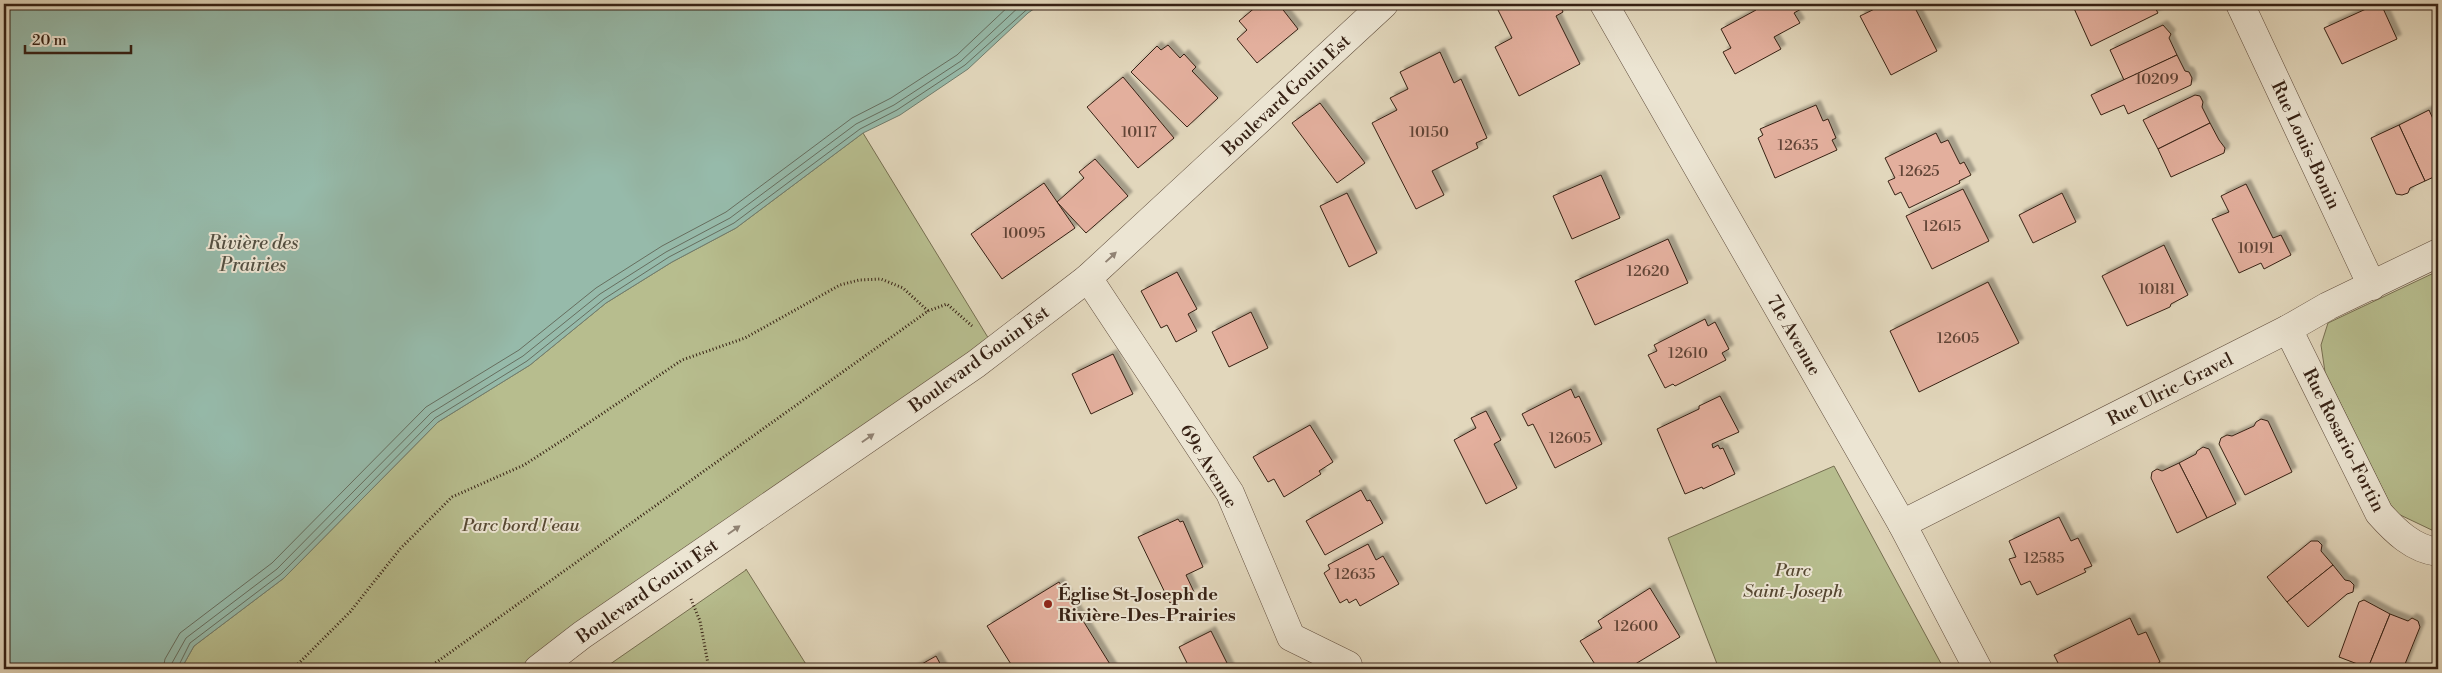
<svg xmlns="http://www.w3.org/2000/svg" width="2442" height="673" font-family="'Libre Bodoni',serif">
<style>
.green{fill:#b7bd8e;stroke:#766f51}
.water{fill:#96baaa;stroke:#707d6e}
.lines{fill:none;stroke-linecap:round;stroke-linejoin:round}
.shore{stroke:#666e5f;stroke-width:1}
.building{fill:#e3af9d;stroke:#362114;filter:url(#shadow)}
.minor-casing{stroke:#614e3e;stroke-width:29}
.tertiary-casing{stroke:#614e3e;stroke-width:29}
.path{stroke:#362114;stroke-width:3;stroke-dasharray:1 2.5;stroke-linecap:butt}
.minor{stroke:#ece5d3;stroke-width:28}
.tertiary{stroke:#ece5d3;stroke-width:28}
.oneway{fill:#918374}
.poi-dot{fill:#8f2418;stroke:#ece5d3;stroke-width:2}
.labels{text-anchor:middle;stroke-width:4;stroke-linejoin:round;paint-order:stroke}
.number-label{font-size:15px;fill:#614436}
.street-label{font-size:18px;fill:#362114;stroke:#ece5d3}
.park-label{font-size:18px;font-style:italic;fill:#564832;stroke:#ece5d3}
.poi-label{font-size:18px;font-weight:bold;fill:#362114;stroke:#ece5d3;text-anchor:start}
.water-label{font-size:19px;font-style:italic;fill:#534f41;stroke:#ece5d3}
</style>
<defs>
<filter id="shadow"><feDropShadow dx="4.5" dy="-4.5" stdDeviation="1" flood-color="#0004"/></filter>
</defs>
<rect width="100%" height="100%" fill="#e2d7bc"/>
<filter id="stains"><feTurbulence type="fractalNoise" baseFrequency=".004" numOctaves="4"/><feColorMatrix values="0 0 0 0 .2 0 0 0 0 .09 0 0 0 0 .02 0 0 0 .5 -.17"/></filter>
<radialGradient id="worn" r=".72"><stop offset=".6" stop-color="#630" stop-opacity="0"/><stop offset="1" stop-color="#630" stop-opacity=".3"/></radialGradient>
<g class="green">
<path d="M 863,133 L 995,349 L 545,669 L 181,669 L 194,646 L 284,578 L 438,422 L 530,365 L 606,303 L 672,262 L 736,228 Z"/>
<path d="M 2438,271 L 2438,533 L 2394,512 L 2325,372 L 2321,345 L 2328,323 Z"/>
<path d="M 1834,466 L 1944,669 L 1719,669 L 1668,538 Z"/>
<path d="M 746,569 L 809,669 L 603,669 L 746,570 Z"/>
</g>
<path class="water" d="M 4,4 L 1041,4 L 1028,13 L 968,69 L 900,115 L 863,133 L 736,228 L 672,262 L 606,303 L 530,365 L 438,422 L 284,578 L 194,646 L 181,669 L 4,669 Z"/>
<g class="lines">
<g class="shore">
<path d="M 163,669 L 165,659 L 180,633 L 272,563 L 426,407 L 519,350 L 596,288 L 662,246 L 726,212 L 852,118 L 891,98 L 957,55 L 1011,4"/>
<path d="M 171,669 L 172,663 L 186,638 L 277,569 L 431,413 L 523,356 L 600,294 L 666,252 L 730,218 L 856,124 L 894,105 L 961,61 L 1022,4"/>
<path d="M 177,669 L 190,643 L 281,574 L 435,418 L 527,361 L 604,299 L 669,257 L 734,223 L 860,129 L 897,110 L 965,65 L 1033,4"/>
</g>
</g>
<g class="building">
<path d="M 1267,4 L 1283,4 L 1280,6 L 1298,29 L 1257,63 L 1237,39 L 1247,30 L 1239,21 L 1257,6 L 1260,10 Z"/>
<path d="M 1495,4 L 1559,4 L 1563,12 L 1556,16 L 1580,64 L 1519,96 L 1495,47 L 1512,38 Z"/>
<path d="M 1753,4 L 1799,4 L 1801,9 L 1794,13 L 1800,23 L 1774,37 L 1781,49 L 1735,74 L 1723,52 L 1731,48 L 1721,29 L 1756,10 Z"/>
<path d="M 1885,4 L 1913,4 L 1937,51 L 1891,75 L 1860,16 Z"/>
<path d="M 2072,4 L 2153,4 L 2158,13 L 2091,46 Z"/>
<path d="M 2377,4 L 2381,4 L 2397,39 L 2342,64 L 2324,28 Z"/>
<path d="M 2163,25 L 2171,34 L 2169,38 L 2177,55 L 2124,80 L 2110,50 Z"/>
<path d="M 1168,45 L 1180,58 L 1184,54 L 1196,67 L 1192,71 L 1218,98 L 1187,127 L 1131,72 L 1157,46 L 1161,50 Z"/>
<path d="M 1440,52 L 1454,83 L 1461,79 L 1487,138 L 1476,143 L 1478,148 L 1432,171 L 1444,195 L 1416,209 L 1372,123 L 1397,110 L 1390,98 L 1408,89 L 1400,72 Z"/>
<path d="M 2177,55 L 2185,71 L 2189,72 L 2192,78 L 2191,85 L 2128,114 L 2124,105 L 2101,115 L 2091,95 Z"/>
<path d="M 1123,77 L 1174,138 L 1138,168 L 1087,107 Z"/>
<path d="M 2195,95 L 2200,96 L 2203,102 L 2202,107 L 2210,123 L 2158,149 L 2143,120 Z"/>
<path d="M 1320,103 L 1365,163 L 1337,183 L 1292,123 Z"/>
<path d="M 1816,105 L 1823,121 L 1828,119 L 1836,138 L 1832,140 L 1837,150 L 1775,178 L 1758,138 L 1763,135 L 1760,129 Z"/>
<path d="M 2429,110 L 2438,130 L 2438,175 L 2425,181 L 2399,125 Z"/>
<path d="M 2210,123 L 2219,140 L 2225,148 L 2224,153 L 2171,177 L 2158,149 Z"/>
<path d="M 2399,125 L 2425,181 L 2410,188 L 2408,193 L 2402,195 L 2396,194 L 2371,138 Z"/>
<path d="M 1936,133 L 1941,143 L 1948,140 L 1960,164 L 1964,162 L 1971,175 L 1959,181 L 1960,183 L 1909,208 L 1901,192 L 1895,195 L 1888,181 L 1895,178 L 1885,158 Z"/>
<path d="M 1095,159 L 1128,196 L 1086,233 L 1057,202 L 1084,178 L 1079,172 Z"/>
<path d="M 1601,175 L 1620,218 L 1572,239 L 1553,196 Z"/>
<path d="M 1044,183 L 1075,228 L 1002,279 L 971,234 Z"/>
<path d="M 2246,184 L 2273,238 L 2281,235 L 2291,255 L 2264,269 L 2261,263 L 2239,273 L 2212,219 L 2229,212 L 2221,196 Z"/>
<path d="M 1963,189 L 1989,241 L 1932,269 L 1906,216 Z"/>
<path d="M 1347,193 L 1377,253 L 1349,267 L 1320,206 Z"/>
<path d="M 2062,193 L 2076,222 L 2033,243 L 2019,215 Z"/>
<path d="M 1668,239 L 1688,283 L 1595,325 L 1575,281 Z"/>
<path d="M 2164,245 L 2188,295 L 2171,304 L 2170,307 L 2127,326 L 2102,276 Z"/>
<path d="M 1177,272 L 1197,309 L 1188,314 L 1197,331 L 1176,342 L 1167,325 L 1161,328 L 1141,291 Z"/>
<path d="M 1988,282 L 2019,343 L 1919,392 L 1890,331 Z"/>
<path d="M 1251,312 L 1268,348 L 1229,367 L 1212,332 Z"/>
<path d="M 1705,319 L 1708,326 L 1715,322 L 1729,349 L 1722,353 L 1726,360 L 1675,386 L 1673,384 L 1665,388 L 1648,355 L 1657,351 L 1654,345 Z"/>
<path d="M 1113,354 L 1133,394 L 1091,414 L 1072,374 Z"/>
<path d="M 1571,389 L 1575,398 L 1579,396 L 1602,444 L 1555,468 L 1533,424 L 1528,426 L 1522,414 Z"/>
<path d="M 1720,396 L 1739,432 L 1712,444 L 1713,448 L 1718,445 L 1720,449 L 1723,448 L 1735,474 L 1703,489 L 1702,487 L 1685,494 L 1657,429 L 1699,409 L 1699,406 Z"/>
<path d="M 1486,411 L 1501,440 L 1494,444 L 1517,488 L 1486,504 L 1454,440 L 1476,428 L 1471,418 Z"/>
<path d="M 2261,419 L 2268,421 L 2292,472 L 2245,495 L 2219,444 L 2221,438 L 2227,435 L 2232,436 L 2254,426 L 2256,422 Z"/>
<path d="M 1310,425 L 1333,462 L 1319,471 L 1321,474 L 1284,497 L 1274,479 L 1268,482 L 1253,457 Z"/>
<path d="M 2203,447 L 2209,449 L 2236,504 L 2207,518 L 2179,463 L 2196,454 L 2197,451 Z"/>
<path d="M 2179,463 L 2207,518 L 2177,533 L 2151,478 L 2152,472 L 2157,469 L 2162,471 Z"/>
<path d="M 1361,490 L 1367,501 L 1370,500 L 1383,523 L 1325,555 L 1306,521 Z"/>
<path d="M 2059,517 L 2071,541 L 2078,538 L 2092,566 L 2084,569 L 2086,572 L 2037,595 L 2030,581 L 2021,585 L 2009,559 L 2016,557 L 2009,541 Z"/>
<path d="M 1178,519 L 1180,522 L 1183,521 L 1203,567 L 1186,575 L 1194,592 L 1170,603 L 1138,537 Z"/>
<path d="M 2311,541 L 2318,541 L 2322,545 L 2321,551 L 2333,565 L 2287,602 L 2267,577 Z"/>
<path d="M 1368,544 L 1376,560 L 1383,556 L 1399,584 L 1360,606 L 1356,599 L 1349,603 L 1347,599 L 1340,603 L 1324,573 L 1330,569 L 1328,565 Z"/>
<path d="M 2333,565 L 2345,580 L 2350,581 L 2354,585 L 2353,592 L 2347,594 L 2308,627 L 2287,602 Z"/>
<path d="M 1059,582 L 1113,669 L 1014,669 L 987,626 Z"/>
<path d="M 1650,588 L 1680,637 L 1627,669 L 1625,665 L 1619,669 L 1598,669 L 1580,641 L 1602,628 L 1598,621 Z"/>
<path d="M 2364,600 L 2390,614 L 2368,668 L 2339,657 L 2359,602 Z"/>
<path d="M 2390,614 L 2408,621 L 2412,618 L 2418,621 L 2420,627 L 2403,669 L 2371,669 L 2368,668 Z"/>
<path d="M 2130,618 L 2138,635 L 2146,632 L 2160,662 L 2155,665 L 2156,668 L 2061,669 L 2054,655 Z"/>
<path d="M 2438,623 L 2438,669 L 2437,669 L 2433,628 Z"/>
<path d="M 1211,631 L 1230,669 L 1190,669 L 1179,647 Z"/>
<path d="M 936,656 L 943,669 L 913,669 Z"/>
</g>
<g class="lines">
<defs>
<g id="minor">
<path d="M 1604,4 L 1902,524 L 1978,669"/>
<path d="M 2240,4 L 2372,286"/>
<path d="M 1088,278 L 1230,493 L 1291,637 L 1348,665"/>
<path d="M 2288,329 L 2379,513 C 2395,531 2413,549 2438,552"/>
<path d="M 1902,524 L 2288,329 L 2328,306 L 2438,253"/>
</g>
<path id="tertiary" d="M 538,669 L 582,635 L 976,364 L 1088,278 L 1384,4"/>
</defs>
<use href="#minor" class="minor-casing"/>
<use href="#tertiary" class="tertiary-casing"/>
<g class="path">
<path d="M 691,599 L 700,621 L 709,669"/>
<path d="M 600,664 L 607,669"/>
<path d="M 293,669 L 350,612 L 400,549 L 452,497 L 524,465 L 569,436 L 682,360 L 745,338 L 840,285 L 859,280 L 881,279 L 903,288 L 928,311"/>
<path d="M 427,669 L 928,311 L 947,304 L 972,326"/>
</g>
<use href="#minor" class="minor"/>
<use href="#tertiary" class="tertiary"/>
</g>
<defs><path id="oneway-solid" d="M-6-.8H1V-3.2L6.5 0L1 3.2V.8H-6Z" transform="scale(1.25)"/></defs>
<g class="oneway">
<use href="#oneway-solid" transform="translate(1111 257) rotate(-43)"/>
<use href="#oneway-solid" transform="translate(868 438) rotate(-35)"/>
<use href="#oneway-solid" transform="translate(734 530) rotate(-35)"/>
</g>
<circle class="poi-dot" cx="1048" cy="604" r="5"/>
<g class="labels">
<g class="number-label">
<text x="2157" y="84">10209</text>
<text x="1139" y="137">10117</text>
<text x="1429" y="137">10150</text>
<text x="1798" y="150">12635</text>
<text x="1919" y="176">12625</text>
<text x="1942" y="231">12615</text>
<text x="1024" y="238">10095</text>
<text x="2256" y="253">10191</text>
<text x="1648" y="276">12620</text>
<text x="2157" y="294">10181</text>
<text x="1958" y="343">12605</text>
<text x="1688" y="358">12610</text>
<text x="1570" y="443">12605</text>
<text x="2044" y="563">12585</text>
<text x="1355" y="579">12635</text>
<text x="1636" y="631">12600</text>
</g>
<g class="street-label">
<text transform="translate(1286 95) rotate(-43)" y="6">Boulevard Gouin Est</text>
<text transform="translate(2306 145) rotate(65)" y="6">Rue Louis-Bonin</text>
<text transform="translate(1794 335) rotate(60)" y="6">71e Avenue</text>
<text transform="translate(979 359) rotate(-36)" y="6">Boulevard Gouin Est</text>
<text transform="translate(2170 389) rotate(-27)" y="6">Rue Ulric-Gravel</text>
<text transform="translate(2344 440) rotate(63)" y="6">Rue Rosario-Fortin</text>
<text transform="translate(1209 466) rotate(59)" y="6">69e Avenue</text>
<text transform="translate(647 591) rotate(-35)" y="6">Boulevard Gouin Est</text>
</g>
<g class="park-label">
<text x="521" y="531">Parc bord l'eau</text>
<text x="1793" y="576">Parc<tspan x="1793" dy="21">Saint-Joseph</tspan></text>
</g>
<g class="poi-label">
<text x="1058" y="600">Église St-Joseph de<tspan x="1058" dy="21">Rivière-Des-Prairies</tspan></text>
</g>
<g class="water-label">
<text x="253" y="249">Rivière des<tspan x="253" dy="22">Prairies</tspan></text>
</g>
</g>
<rect width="2442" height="673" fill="none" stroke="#e2d7bc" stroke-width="20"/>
<rect x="5" y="5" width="2432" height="663" fill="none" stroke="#362114" stroke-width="2.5"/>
<rect x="10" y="10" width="2422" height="653" fill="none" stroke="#362114"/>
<path d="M25 45v8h106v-8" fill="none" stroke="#362114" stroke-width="2.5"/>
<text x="32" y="45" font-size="15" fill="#362114" stroke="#ece5d3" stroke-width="4" paint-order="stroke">20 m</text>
<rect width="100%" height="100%" filter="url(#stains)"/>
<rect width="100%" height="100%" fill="url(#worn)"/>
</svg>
